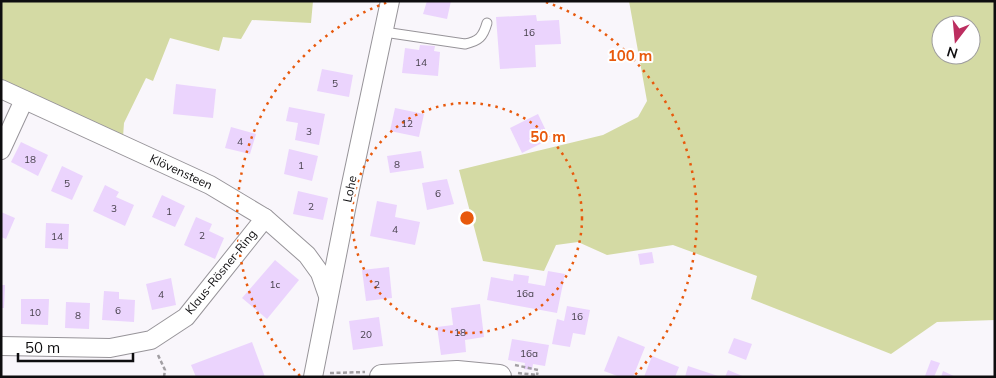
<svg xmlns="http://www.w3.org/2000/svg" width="996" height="378" font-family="Mulish,sans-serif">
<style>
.green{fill:#d4daa4;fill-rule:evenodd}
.building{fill:#ebd4fd}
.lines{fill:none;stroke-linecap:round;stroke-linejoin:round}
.lane-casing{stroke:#979499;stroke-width:11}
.street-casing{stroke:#979499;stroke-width:20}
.secondary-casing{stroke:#979499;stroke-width:26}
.path{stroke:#a29fa3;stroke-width:2.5;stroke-dasharray:4 2.5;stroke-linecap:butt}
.lane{stroke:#fff;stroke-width:9}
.street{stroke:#fff;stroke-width:18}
.secondary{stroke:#fff;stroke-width:24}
.ring{fill:none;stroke:#e8590c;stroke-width:2.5;stroke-dasharray:2.5 5}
.labels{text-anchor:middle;stroke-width:4;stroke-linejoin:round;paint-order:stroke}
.number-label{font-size:10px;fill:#453f4a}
.street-label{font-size:12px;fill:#0e0d0f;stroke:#fff}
.centre{fill:#e8590c;stroke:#fff;stroke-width:2.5}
.ring-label{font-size:15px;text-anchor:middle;font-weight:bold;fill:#e8590c;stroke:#fff;stroke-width:4;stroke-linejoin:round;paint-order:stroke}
</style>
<rect width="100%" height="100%" fill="#f9f6fb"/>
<g class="green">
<path d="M 1,1 L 313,1 L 311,23 L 252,20 L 241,39 L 223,37 L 219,51 L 170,38 L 153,81 L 146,78 L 124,123 L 123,137 L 1,79 Z"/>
<path d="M 629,1 L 995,1 L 995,320 L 937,322 L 891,354 L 751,299 L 757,276 L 673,245 L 607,255 L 578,242 L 556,245 L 544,271 L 483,261 L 459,170 L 603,135 L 638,117 L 647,101 ZM 941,25 L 971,25 L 971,55 L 941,55 Z"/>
</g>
<g class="building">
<path d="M 427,1 L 451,1 L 447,19 L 423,14 Z"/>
<path d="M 536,15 L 537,21 L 559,20 L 561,44 L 535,45 L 536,67 L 500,69 L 496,17 Z"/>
<path d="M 420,45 L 435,46 L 434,51 L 440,52 L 438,76 L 402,73 L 405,48 L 419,50 Z"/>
<path d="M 322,69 L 353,75 L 349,97 L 317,91 Z"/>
<path d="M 176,84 L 216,89 L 213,118 L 173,114 Z"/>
<path d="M 289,107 L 325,114 L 319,145 L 295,140 L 298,123 L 286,121 Z"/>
<path d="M 395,108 L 424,114 L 419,137 L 390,131 Z"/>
<path d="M 538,114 L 550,139 L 522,153 L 510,128 Z"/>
<path d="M 231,127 L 256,134 L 250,154 L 225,148 Z"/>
<path d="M 21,142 L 48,155 L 38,176 L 11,162 Z"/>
<path d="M 289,149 L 318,156 L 312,181 L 284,174 Z"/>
<path d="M 421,151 L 424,168 L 390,173 L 387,156 Z"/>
<path d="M 62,166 L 83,176 L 72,200 L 51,191 Z"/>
<path d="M 447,179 L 454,204 L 427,210 L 422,183 Z"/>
<path d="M 105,185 L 119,192 L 116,197 L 134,205 L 125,226 L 93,211 Z"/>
<path d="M 298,191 L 328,198 L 323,220 L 293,214 Z"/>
<path d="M 162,195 L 185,206 L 175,227 L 152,217 Z"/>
<path d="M 377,201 L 397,205 L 395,217 L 420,222 L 415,245 L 370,236 Z"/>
<path d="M 1,212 L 15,218 L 6,239 L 1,237 Z"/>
<path d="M 196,217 L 212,224 L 209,231 L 224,238 L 215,259 L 184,245 Z"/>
<path d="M 46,223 L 69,224 L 68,249 L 45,248 Z"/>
<path d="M 652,252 L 654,263 L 640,265 L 638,254 Z"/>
<path d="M 275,260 L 299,280 L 267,319 L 242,298 Z"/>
<path d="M 389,267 L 392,298 L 366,301 L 362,270 Z"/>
<path d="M 548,271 L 565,274 L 557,313 L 487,300 L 491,277 L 513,281 L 514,274 L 529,276 L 528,283 L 545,286 Z"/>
<path d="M 171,278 L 176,305 L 152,310 L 146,284 Z"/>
<path d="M 1,285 L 5,285 L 4,308 L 1,308 Z"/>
<path d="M 104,291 L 119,292 L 119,299 L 135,300 L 134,322 L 102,320 Z"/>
<path d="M 21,299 L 49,299 L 48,325 L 21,324 Z"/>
<path d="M 66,302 L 90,303 L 89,329 L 65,328 Z"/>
<path d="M 480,304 L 484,337 L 465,340 L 466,352 L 441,355 L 437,327 L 453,325 L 451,308 Z"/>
<path d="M 567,306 L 590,310 L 585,335 L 573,333 L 570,347 L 552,344 L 557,319 L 564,321 Z"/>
<path d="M 379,317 L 383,346 L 353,350 L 349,321 Z"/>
<path d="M 618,336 L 645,347 L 633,377 L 620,377 L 604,371 Z"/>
<path d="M 734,338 L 752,344 L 746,360 L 728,353 Z"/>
<path d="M 512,339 L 549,345 L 545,366 L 533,364 L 532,370 L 524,369 L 525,363 L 508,360 Z"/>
<path d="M 252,342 L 265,377 L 196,377 L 191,365 Z"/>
<path d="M 652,356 L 679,367 L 675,377 L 644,377 Z"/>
<path d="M 931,360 L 940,363 L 934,377 L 925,376 Z"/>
<path d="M 688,366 L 718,376 L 718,377 L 685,377 Z"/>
<path d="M 728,370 L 745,377 L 725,377 Z"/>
<path d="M 943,371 L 956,377 L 941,377 Z"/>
</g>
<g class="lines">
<defs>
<path id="lane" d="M 384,32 L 465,44 C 479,41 483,37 487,23"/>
<g id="street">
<path d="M 1,89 L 210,185 L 265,218 L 307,255 L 320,273 L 328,296"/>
<path d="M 1,150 L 24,100"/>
<path d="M 1,346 L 110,348 L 151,340 L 186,317 L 265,218"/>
<path d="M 313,377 L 350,189 L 390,1"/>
</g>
<path id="secondary" d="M 382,377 L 457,373 L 499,377"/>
</defs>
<use href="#lane" class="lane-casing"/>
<use href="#street" class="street-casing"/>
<use href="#secondary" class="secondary-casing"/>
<g class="path">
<path d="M 158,355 L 165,370 L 164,377"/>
<path d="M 515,365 L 538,370 L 537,375"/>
<path d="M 330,373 L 365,372"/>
<path d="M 518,373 L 537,375"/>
</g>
<use href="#lane" class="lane"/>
<use href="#street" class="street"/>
<use href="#secondary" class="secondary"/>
</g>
<g class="ring">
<circle cx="467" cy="218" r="115"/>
<path d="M300 376A230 230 0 0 1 388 2M546 2A230 230 0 0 1 634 376"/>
</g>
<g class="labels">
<g class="number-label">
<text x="529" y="36">16</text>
<text x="421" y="66">14</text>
<text x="335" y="87">5</text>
<text x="407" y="127">12</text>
<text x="309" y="135">3</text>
<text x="240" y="145">4</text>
<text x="30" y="163">18</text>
<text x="397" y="168">8</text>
<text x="301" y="169">1</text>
<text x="67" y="187">5</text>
<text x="438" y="197">6</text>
<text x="311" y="210">2</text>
<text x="114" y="212">3</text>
<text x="169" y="215">1</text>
<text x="395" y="233">4</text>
<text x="202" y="239">2</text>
<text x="57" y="240">14</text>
<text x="275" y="288">1c</text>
<text x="377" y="288">2</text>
<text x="525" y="297">16a</text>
<text x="161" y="298">4</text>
<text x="118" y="314">6</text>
<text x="35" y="316">10</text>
<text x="78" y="319">8</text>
<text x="577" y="320">16</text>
<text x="460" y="336">18</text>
<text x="366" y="338">20</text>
<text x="529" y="357">16a</text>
</g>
<g class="street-label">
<text transform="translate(181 172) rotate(25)" y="4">Klövensteen</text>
<text transform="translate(350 189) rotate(-78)" y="4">Lohe</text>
<text transform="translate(221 272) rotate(-51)" y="4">Klaus-Rösner-Ring</text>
</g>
</g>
<circle cx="467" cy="218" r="8" class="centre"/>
<g class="ring-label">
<text x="630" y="61">100 m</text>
<text x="548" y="142">50 m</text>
</g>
<rect width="996" height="378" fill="none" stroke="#0e0d0f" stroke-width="5"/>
<g transform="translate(956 40) rotate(196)"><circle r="24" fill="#ffffff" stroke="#9f9e9f"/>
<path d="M0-4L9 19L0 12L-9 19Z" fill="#bc2e60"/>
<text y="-8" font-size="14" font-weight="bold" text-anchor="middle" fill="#0e0d0f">N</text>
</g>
<path d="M18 353v8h115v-8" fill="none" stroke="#0e0d0f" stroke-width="2.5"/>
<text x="25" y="353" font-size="15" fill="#0e0d0f" stroke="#ffffff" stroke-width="4" paint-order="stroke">50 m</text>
</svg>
